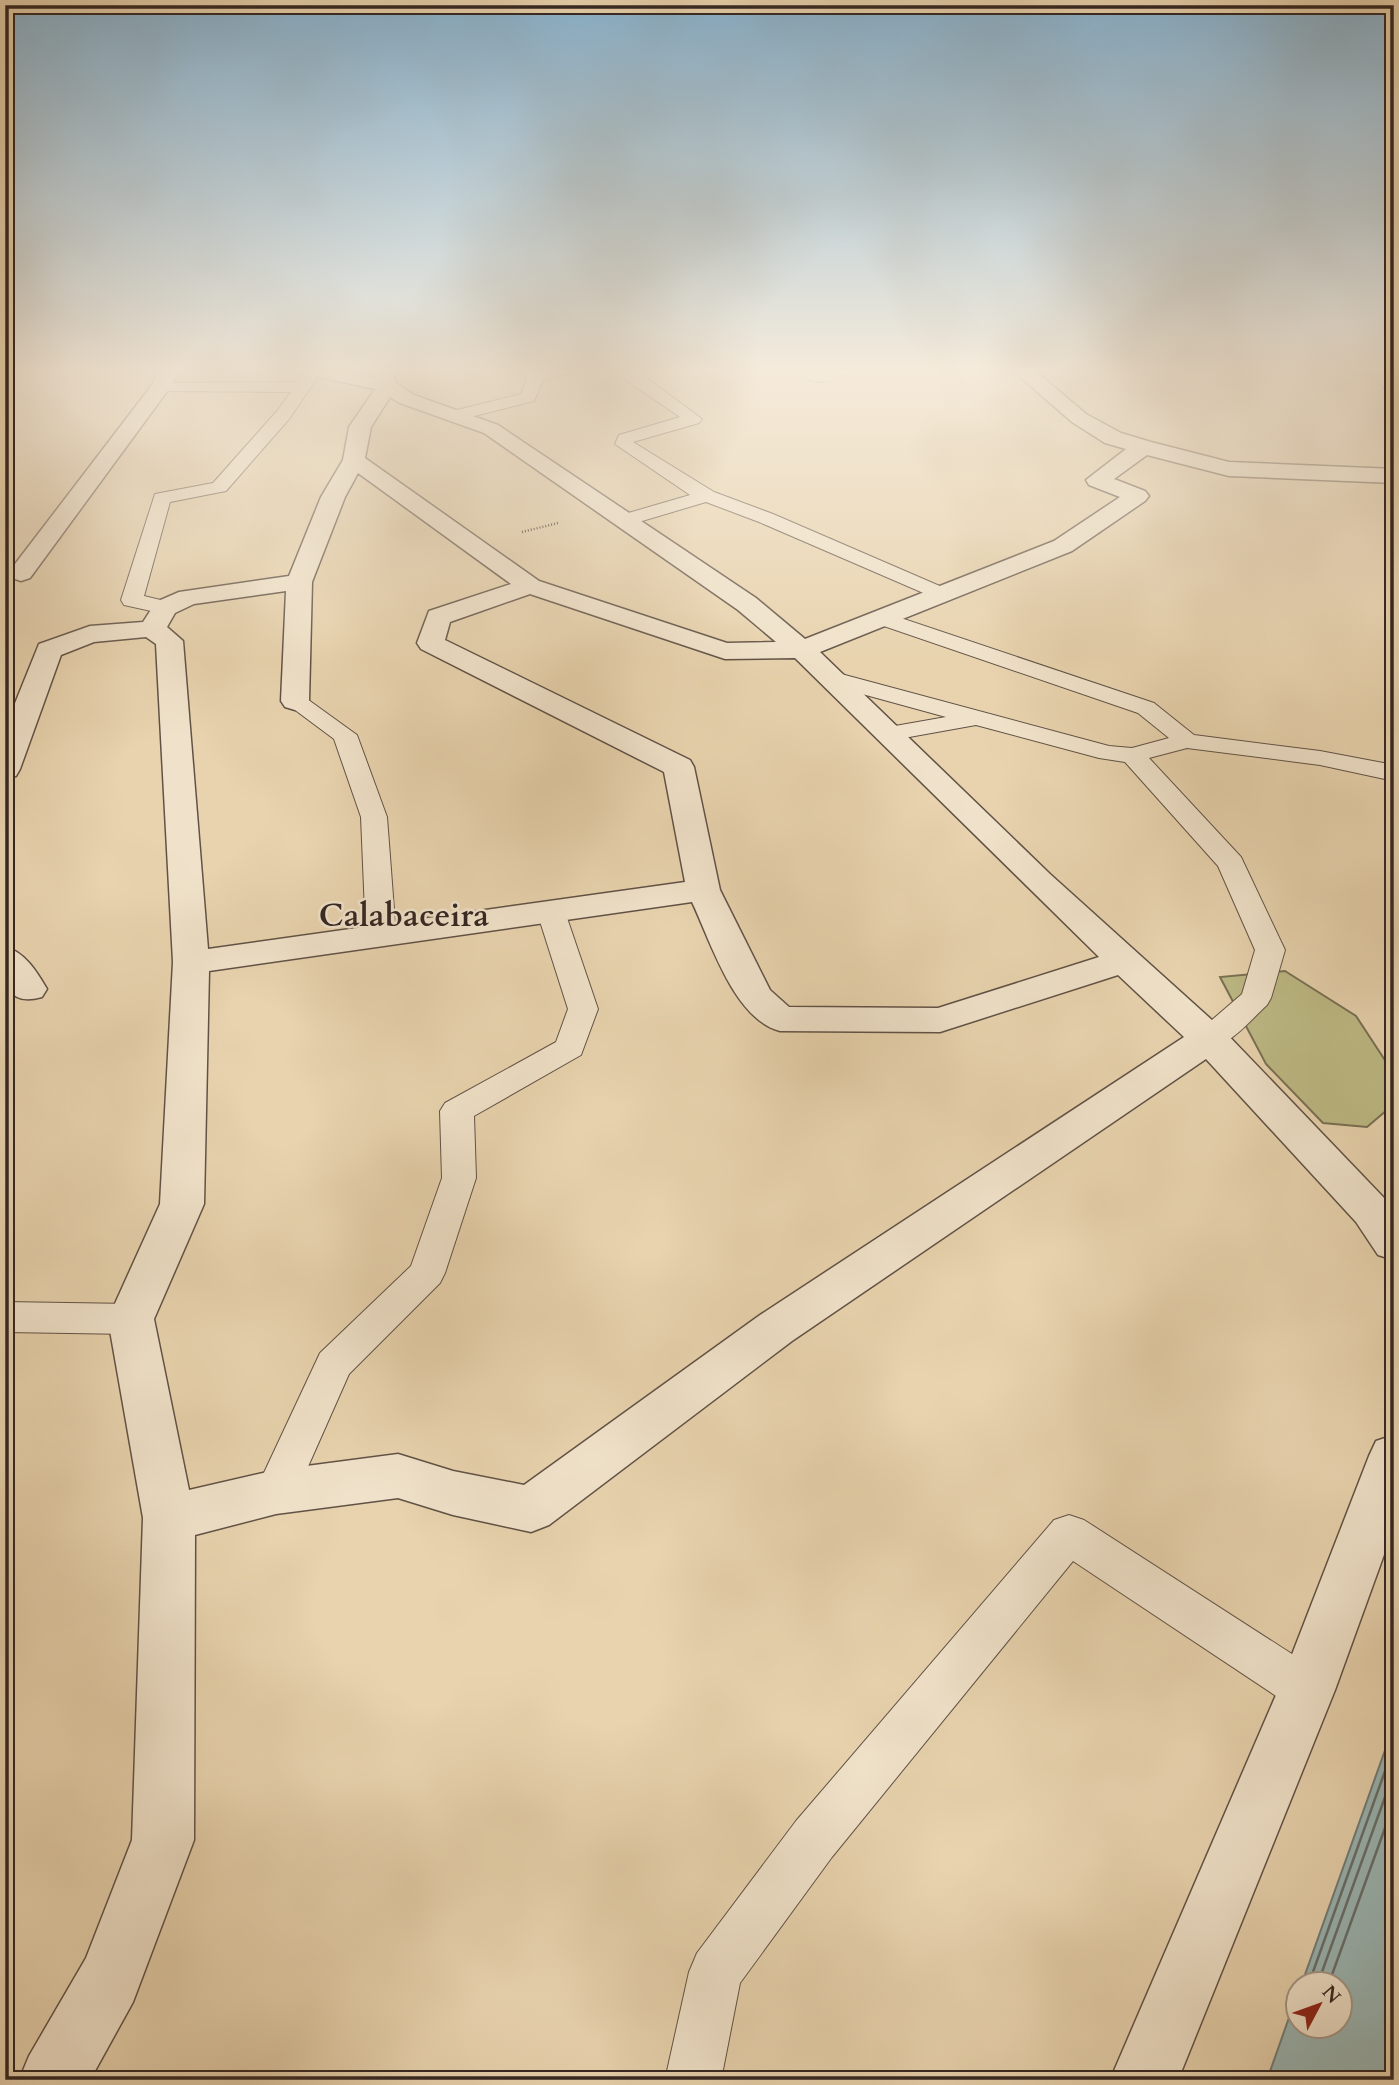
<svg xmlns="http://www.w3.org/2000/svg" width="1399" height="2085" font-family="Cardo,serif">
<style>
.green{fill:#bdba85;stroke:#787054;stroke-width:2}
.water{fill:#9ab6b4;stroke:#717d7a;stroke-width:2}
.lines{fill:none;stroke-linecap:round;stroke-linejoin:round}
.shore{stroke:#676e6c;stroke-width:2.5}
.lane-casing{stroke:#615246;stroke-width:2}
.street-casing{stroke:#615246;stroke-width:3}
.path{stroke:#342723;stroke-width:2.5;stroke-dasharray:1 2;stroke-linecap:butt}
.lane{fill:#f0e2ca;fill-rule:evenodd}
.street{fill:#f0e2ca;fill-rule:evenodd}
.labels{text-anchor:middle;stroke-width:5;stroke-linejoin:round;paint-order:stroke}
.district-label{font-size:32px;font-weight:bold;fill:#342723;stroke:#f0e2ca}
</style>
<rect width="100%" height="100%" fill="#e8d3ae"/>
<filter id="stains"><feTurbulence type="fractalNoise" baseFrequency=".00286" numOctaves="4"/><feColorMatrix values="0 0 0 0 .2 0 0 0 0 .09 0 0 0 0 .02 0 0 0 .5 -.17"/></filter>
<radialGradient id="worn" r=".72"><stop offset=".6" stop-color="#630" stop-opacity="0"/><stop offset="1" stop-color="#630" stop-opacity=".3"/></radialGradient>
<path class="green" d="M 1285,971 L 1356,1016 L 1394,1074 L 1394,1104 L 1367,1127 L 1323,1123 L 1266,1064 L 1220,977 Z"/>
<path class="water" d="M 1394,1725 L 1394,2080 L 1267,2080 L 1297,1995 L 1298,2025 L 1340,2025 L 1340,1983 L 1302,1983 Z"/>
<g class="lines">
<g class="shore">
<path d="M 1309,1983 L 1394,1746"/>
<path d="M 1318,1983 L 1394,1772"/>
<path d="M 1329,1983 L 1394,1803"/>
</g>
<defs>
<g id="lane">
<path d="M 307,369 L 322,371 L 289,419 L 226,491 L 170,502 L 144,596 L 173,603 L 176,608 L 173,613 L 165,614 L 124,605 L 121,600 L 155,494 L 213,483 L 277,411 L 291,392 L 161,391 L 153,386 L 155,383 L 298,382 Z"/>
<path d="M 514,369 L 538,372 L 577,369 L 575,372 L 543,380 L 534,401 L 455,421 L 449,420 L 447,416 L 449,412 L 521,394 L 527,379 Z"/>
<path d="M 609,369 L 630,369 L 641,374 L 702,419 L 699,423 L 633,442 L 714,492 L 773,514 L 949,590 L 953,594 L 949,598 L 935,598 L 759,522 L 706,502 L 632,524 L 618,524 L 615,520 L 618,516 L 690,495 L 615,444 L 619,435 L 680,417 Z"/>
<path d="M 809,369 C 824,373 838,369 854,369 L 852,372 C 834,379 816,389 801,374 Z"/>
<path d="M 1367,369 L 1384,369 L 1394,379 L 1394,394 L 1388,392 Z"/>
<path d="M 883,612 L 1154,703 L 1194,735 L 1320,751 L 1394,765 L 1394,781 L 1320,765 L 1187,748 L 1149,758 L 1241,857 L 1285,950 L 1271,998 L 1267,1005 C 1248,1022 1225,1054 1198,1046 L 1193,1039 L 1198,1032 L 1242,994 L 1255,950 L 1218,866 L 1125,762 L 1099,758 L 976,725 L 887,741 L 878,739 L 875,734 L 878,729 L 946,717 L 822,683 L 818,678 L 822,673 L 830,671 L 1109,746 L 1132,748 L 1169,738 L 1138,713 L 875,623 L 872,618 L 875,613 Z"/>
<path d="M 295,694 L 303,696 L 357,735 L 387,817 L 396,936 L 391,942 L 381,945 L 371,942 L 366,936 L 361,817 L 334,739 L 283,701 L 287,696 Z"/>
<path d="M 551,903 L 561,906 L 565,912 L 598,1009 L 581,1055 L 474,1116 L 476,1178 L 445,1273 L 440,1283 L 349,1374 L 291,1505 L 276,1510 L 261,1505 L 255,1492 L 320,1353 L 411,1266 L 442,1178 L 440,1111 L 445,1103 L 556,1042 L 568,1009 L 537,912 L 541,906 Z"/>
<path d="M 5,1302 L 131,1304 L 144,1308 L 150,1319 L 144,1330 L 131,1334 L 5,1332 Z"/>
<path d="M 1069,1515 L 1084,1520 L 1323,1674 L 1330,1690 L 1323,1706 L 1307,1713 L 1291,1706 L 1073,1561 L 832,1857 L 740,1983 L 721,2080 L 665,2080 L 689,1972 L 697,1953 L 796,1821 L 1054,1520 Z"/>
</g>
<g id="street">
<path d="M 160,369 L 180,369 L 168,390 L 30,578 L 21,581 L 12,578 L 8,573 L 12,568 L 152,385 Z"/>
<path d="M 297,369 L 335,369 L 375,378 L 373,369 L 393,369 L 396,383 L 414,395 L 498,425 L 756,598 L 805,639 L 1054,541 L 1120,497 L 1089,485 L 1086,480 L 1126,449 L 1105,443 L 1072,422 L 1011,369 L 1033,369 L 1086,414 L 1121,433 L 1151,442 L 1229,462 L 1394,469 L 1394,483 L 1229,476 L 1147,455 L 1114,479 L 1145,491 L 1149,496 L 1145,501 L 1072,551 L 820,652 L 1050,874 L 1223,1030 L 1386,1200 L 1394,1210 L 1394,1260 L 1378,1255 L 1356,1222 L 1206,1059 L 792,1341 L 549,1525 L 531,1532 L 453,1515 L 398,1498 L 276,1514 L 195,1535 L 194,1840 L 133,2002 L 90,2080 L 19,2080 L 29,2056 L 86,1958 L 132,1840 L 143,1518 L 108,1319 L 160,1204 L 173,962 L 156,644 L 146,637 L 94,642 L 61,655 L 20,769 L 16,776 L 5,778 L 5,728 L 39,644 L 90,626 L 143,622 L 156,602 L 179,592 L 289,576 L 321,497 L 343,460 L 349,427 L 375,389 L 300,373 ZM 390,397 L 400,403 L 484,433 L 738,610 L 776,642 L 727,643 L 539,581 L 365,458 L 371,427 ZM 358,473 L 511,584 L 429,611 L 417,643 L 421,649 L 664,772 L 685,882 L 208,949 L 183,641 L 167,627 L 175,613 L 194,604 L 286,591 L 281,701 L 285,707 L 295,710 L 305,707 L 309,701 L 312,582 L 345,497 ZM 530,594 L 725,659 L 795,658 L 1099,957 L 938,1008 L 789,1007 L 770,990 L 720,890 L 694,767 L 690,760 L 445,640 L 450,622 ZM 692,902 C 711,942 734,1019 780,1031 L 940,1032 L 1118,975 L 1184,1037 L 760,1315 L 524,1485 L 453,1471 L 398,1454 L 276,1470 L 189,1490 L 154,1319 L 204,1204 L 209,971 Z"/>
<path d="M 5,947 C 25,952 37,972 47,989 L 42,997 C 2,1008 5,976 5,947 Z"/>
<path d="M 1394,1435 L 1394,1527 L 1335,1690 L 1178,2080 L 1110,2080 L 1279,1688 L 1369,1456 L 1376,1441 Z"/>
</g>
</defs>
<use href="#lane" class="lane-casing"/>
<use href="#street" class="street-casing"/>
<path class="path" d="M 522,532 L 558,523"/>
<use href="#lane" class="lane"/>
<use href="#street" class="street"/>
</g>
<linearGradient id="sky" x2="0" y2="1"><stop stop-color="#89b5d3"/><stop offset="0.56" stop-color="#f5ebdb"/><stop offset="1" stop-color="#f5ebdb" stop-opacity="0"/></linearGradient>
<rect width="1399" height="661" fill="url(#sky)"/>
<g class="labels">
<g class="district-label">
<text x="404" y="926">Calabaceira</text>
</g>
</g>
<rect width="1399" height="2085" fill="none" stroke="#e8d3ae" stroke-width="28"/>
<rect x="7" y="7" width="1385" height="2071" fill="none" stroke="#342723" stroke-width="3.5"/>
<rect x="14" y="14" width="1371" height="2057" fill="none" stroke="#342723" stroke-width="2"/>
<g transform="translate(1319 2005) rotate(49)"><circle r="33" fill="#f0e2ca" stroke="#a59787" stroke-width="2"/>
<path d="M0-5L12 26L0 18L-12 26Z" fill="#8f2418"/>
<text y="-10" font-size="19" font-weight="bold" text-anchor="middle" fill="#342723">N</text>
</g>
<rect width="100%" height="100%" filter="url(#stains)"/>
<rect width="100%" height="100%" fill="url(#worn)"/>
</svg>
